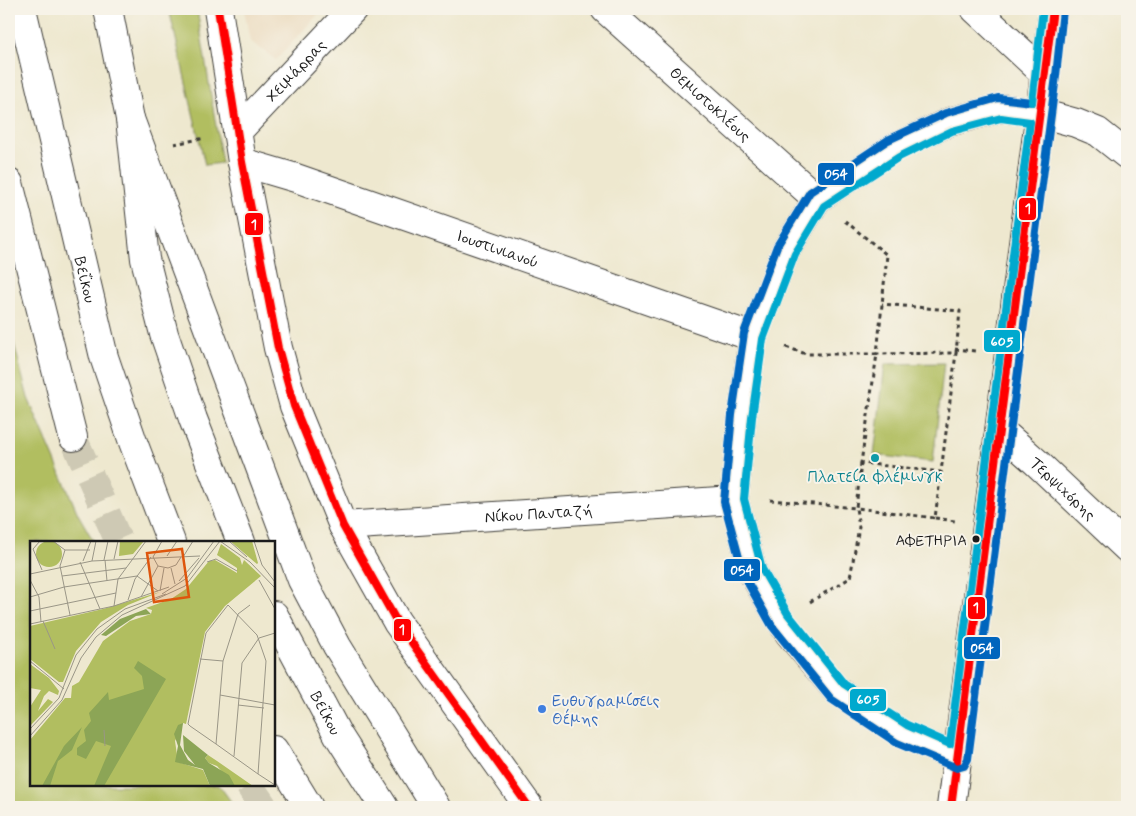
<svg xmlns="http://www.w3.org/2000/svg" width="1136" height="816" font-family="Mynerve,sans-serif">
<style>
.built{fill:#ead8ba}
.green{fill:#b1be60;stroke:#666d3e}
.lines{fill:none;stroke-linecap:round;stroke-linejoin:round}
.primary-tunnel{stroke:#cec9b4;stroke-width:28;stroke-dasharray:28 14;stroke-linecap:butt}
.street-casing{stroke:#3c3b37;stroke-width:30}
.secondary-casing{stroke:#3c3b37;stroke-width:30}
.primary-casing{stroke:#3c3b37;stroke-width:30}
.path{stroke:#3c3b37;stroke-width:3;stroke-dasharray:4 4;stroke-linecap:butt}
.street{stroke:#fff;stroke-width:28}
.secondary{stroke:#fff;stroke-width:28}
.primary{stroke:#fff;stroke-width:28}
.bus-1-casing{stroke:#f7f3e8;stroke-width:11}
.bus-2-casing{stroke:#f7f3e8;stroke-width:11}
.bus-3-casing{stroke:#f7f3e8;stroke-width:11}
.bus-1{stroke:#f00;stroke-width:8}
.bus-2{stroke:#0065bd;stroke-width:8}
.bus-3{stroke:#00a9ce;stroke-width:8}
.culture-dot{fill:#0f9aa8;stroke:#f7f3e8;stroke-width:2}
.bus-dot{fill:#1c1c1c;stroke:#f7f3e8;stroke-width:2}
.shop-dot{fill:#3f7fe0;stroke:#f7f3e8;stroke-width:2}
.labels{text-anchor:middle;stroke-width:4;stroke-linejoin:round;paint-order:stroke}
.bus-label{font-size:15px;fill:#1c1c1c;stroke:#f7f3e8;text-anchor:end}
.street-label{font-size:16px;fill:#1c1c1c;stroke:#f7f3e8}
.culture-label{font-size:16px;fill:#0d838f;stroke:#f7f3e8}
.shop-label{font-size:16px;fill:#366cbe;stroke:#f7f3e8;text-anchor:start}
.inset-road{fill:none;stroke:#9a9687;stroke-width:1}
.view{fill:#de560d;fill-opacity:0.15;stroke:#de560d;stroke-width:2.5}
.inset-edge{fill:none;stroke:#1c1c1c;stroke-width:2.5}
.line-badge{stroke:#f7f3e8;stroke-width:2}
.badge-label{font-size:14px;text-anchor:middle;font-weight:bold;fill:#fff}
</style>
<rect width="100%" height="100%" fill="#f7f3e8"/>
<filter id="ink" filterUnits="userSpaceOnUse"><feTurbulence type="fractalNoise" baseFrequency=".02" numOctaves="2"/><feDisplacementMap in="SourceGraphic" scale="10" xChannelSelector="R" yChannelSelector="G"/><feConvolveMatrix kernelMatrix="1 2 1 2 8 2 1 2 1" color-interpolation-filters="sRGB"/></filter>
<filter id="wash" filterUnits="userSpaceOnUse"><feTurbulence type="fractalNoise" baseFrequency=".0096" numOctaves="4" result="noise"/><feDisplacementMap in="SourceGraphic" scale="20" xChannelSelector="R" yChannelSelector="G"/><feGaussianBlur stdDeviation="1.12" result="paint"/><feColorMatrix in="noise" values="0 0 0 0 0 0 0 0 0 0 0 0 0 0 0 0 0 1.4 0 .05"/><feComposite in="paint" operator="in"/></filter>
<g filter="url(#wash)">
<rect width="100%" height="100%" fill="#eee8cf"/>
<path class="built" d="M 244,9 L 323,9 L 276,60 L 250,41 Z"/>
<g class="green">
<path d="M 169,9 L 197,9 L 222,163 L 205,165 Z"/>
<path d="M 9,324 L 28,398 L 78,514 L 94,542 L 31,542 L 31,785 L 219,785 L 235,807 L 9,807 Z"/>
<path d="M 944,363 L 933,462 L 874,455 L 885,364 Z"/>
</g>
</g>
<g filter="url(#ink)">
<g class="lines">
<g class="primary-tunnel">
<path d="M 73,437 L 119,542"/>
<path d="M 249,785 L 264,807"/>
</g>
<defs>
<g id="street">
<path d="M 218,9 L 242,162 L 278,348 L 294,406 L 343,526 L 397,622 L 529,807"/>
<path id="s1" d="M 605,9 L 817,199"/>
<path d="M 975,9 L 1046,75"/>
<path id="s2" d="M 237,132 L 353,9"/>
<path id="s3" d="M 242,162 L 296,178 L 753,337"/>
<path id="s4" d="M 1000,430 L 1036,462 L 1127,548"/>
<path id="s5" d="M 343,526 L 734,500"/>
<path d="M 958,758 L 902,734 L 837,691 L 789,633 L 780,620 L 753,573 L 734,500 L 742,416 L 753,337 L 786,250 L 817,199 L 894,148 L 949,122 L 1000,108 L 1040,113 L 1076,123 L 1098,132 L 1127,155"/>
</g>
<path id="secondary" d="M 951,807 L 1053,9"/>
<g id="primary">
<path id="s6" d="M 22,9 L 104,357 L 133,442 L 171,542"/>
<path d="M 108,9 L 130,119 L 145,259 L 164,334 L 193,419 L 241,542"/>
<path d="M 130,119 L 302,580 L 337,646 L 436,807"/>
<path d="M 9,183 L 73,437"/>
<path id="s7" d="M 274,615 L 338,735 L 384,807"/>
<path d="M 274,750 L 309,807"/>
</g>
</defs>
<use href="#street" class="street-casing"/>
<use href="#secondary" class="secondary-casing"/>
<use href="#primary" class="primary-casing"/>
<g class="path">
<path d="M 174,144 L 205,138"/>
<path d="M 845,221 L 887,255 L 877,354 L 956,353 L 960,311 L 882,304"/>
<path d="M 786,347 L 806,354 L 877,354 L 861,463 L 941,472 L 956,353"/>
<path d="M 955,349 L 975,351"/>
<path d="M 861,463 L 856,508 L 935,518 L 941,472"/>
<path d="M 770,500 L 856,508 L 859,527 L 850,578 L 808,603"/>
<path d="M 935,518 L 955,521"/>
</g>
<use href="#street" class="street"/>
<use href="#secondary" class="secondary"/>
<use href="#primary" class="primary"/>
<defs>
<g id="bus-1">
<path d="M 218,9 L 242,162 L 278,348 L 294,406 L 343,526 L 397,622 L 529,807"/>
<path d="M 951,807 L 1053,9"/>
</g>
<path id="bus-2" d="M 1032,102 L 998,98 L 946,113 L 888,140 L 810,192 L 777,246 L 744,333 L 732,415 L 724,502 L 744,576 L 772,626 L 831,699 L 897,743 L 957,768 L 964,766 L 968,759 L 1056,76 L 1063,10"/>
<g id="bus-3">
<path d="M 1032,102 L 1043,9"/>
<path d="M 1001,118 L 1030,122 L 950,744 L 907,725 L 844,684 L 788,614 L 762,569 L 744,499 L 752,417 L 763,339 L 795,254 L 824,206 L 899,157 L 952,131 Z"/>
</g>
</defs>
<use href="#bus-1" class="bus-1-casing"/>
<use href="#bus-2" class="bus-2-casing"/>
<use href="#bus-3" class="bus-3-casing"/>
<use href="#bus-1" class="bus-1"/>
<use href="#bus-2" class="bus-2"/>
<use href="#bus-3" class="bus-3"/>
</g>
</g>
<circle class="culture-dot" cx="875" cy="458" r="5"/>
<circle class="bus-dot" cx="976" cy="539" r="4.5"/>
<circle class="shop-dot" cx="542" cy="709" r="5"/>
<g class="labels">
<g class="bus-label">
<text x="967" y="545">ΑΦΕΤΗΡΙΑ</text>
</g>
<g class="street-label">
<text dy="6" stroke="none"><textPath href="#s2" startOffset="85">Χειμάρρας</textPath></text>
<text dy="6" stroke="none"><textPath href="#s1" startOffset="142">Θεμιστοκλέους</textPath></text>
<text dy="6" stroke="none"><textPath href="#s3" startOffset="270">Ιουστινιανού</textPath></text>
<text dy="6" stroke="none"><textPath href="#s6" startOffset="278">Βεΐκου</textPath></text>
<text dy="6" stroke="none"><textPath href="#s4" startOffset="86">Τερψιχόρης</textPath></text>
<text dy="6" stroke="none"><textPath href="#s5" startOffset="196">Νίκου Πανταζή</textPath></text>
<text dy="6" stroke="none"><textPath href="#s7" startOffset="111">Βεΐκου</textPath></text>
</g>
<g class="culture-label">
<text x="875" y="482">Πλατεία Φλέμινγκ</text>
</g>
<g class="shop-label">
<text x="552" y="706">Ευθυγραμίσεις<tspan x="552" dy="18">Θέμης</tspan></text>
</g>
</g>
<g transform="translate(30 541)">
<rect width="245" height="245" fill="#eee8cf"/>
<path d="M6 13a13 13 0 1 1 26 0a13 13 0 1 1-26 0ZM 90,0 L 114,0 L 103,13 L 89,15 ZM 200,0 L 222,0 L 228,22 L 227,23 ZM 191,3 L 210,17 L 212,24 L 214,19 L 231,35 L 195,65 L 175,91 L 156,183 L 153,182 L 145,200 L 148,221 L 173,229 L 180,245 L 0,245 L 0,199 L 35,157 L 41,157 L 42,145 L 49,141 L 73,100 L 100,80 L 121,73 L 122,69 L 116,67 L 141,58 L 156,48 L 179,20 L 185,19 L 207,32 L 207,27 L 187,14 ZM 130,51 L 98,64 L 71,81 L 46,110 L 33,141 L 29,141 L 0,118 L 0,85 L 73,68 ZM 0,123 L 19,137 L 29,150 L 28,154 L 19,150 L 14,155 L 8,170 L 18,158 L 23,161 L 0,185 L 0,166 L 11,149 L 0,147 ZM 178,214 L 187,220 L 223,245 L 205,245 L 187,225 L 179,222 L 175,217 Z" fill="#b1be60"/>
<path d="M 116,68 L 121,73 L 106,75 L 76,95 L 71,94 L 90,78 ZM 108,120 L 136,138 L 74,245 L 64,245 L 81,205 L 66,200 L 56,218 L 47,214 L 47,207 L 56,200 L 54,189 L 61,180 L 59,172 L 78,151 L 79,159 L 114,148 L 112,135 L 104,127 ZM 153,182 L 150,204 L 158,219 L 165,224 L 154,210 L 153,194 L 178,214 L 175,217 L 179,222 L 199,234 L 205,245 L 180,245 L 173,228 L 145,221 L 148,205 L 144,193 L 148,184 ZM 52,186 L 42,209 L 28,220 L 20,245 L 12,245 L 34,205 Z" fill="#8ca556"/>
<path class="inset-road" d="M 10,0 L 3,8 L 12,29M 23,0 L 35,9 L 30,25 L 40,74M 190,0 L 220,21 L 245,47M 199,0 L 217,16M 224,0 L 232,24 L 245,41M 35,9 L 60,9M 137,15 L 147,0M 123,16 L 128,25 L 138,27 L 146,24 L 151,16M 123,16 L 132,0M 153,16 L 163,0M 84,18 L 88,0M 74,19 L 78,0M 75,19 L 77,40M 53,20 L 61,0M 62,20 L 66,0M 50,21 L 70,68M 177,21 L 186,18 L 207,30M 141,27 L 145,43M 0,33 L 62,20 L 170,15M 32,35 L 96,27M 0,39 L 9,56 L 11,81M 229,39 L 245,68M 149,40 L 169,17M 130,50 L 134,27M 132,53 L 157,37 L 184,0M 0,56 L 34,46 L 107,35 L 128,50M 111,56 L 128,25M 98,59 L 105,38 L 121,16M 84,65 L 88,38 L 116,0M 0,70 L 86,52M 13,80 L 25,108M 0,83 L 84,65 L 139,46M 170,118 L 193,120M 0,120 L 34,148M 190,154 L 245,164M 208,164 L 234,167M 0,188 L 29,157 L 46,114 L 67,88 L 95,68 L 136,53M 74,189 L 75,205M 0,195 L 32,159 L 51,117 L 66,96 L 92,74 L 155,45 L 190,0M 186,203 L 193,120 L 208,73 L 220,64M 204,215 L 212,122 L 229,97 L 245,92M 228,233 L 236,120 L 227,94 L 198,64 L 176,92 L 158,183 L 160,185 L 186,203 L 228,233 L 245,244"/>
<path class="view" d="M 152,8 L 159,56 L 124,61 L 117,12 Z"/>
<rect width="245" height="245" class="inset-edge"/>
</g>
<g class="line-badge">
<rect x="817" y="162" width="38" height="24" rx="5" fill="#0065bd"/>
<rect x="1018" y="197" width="19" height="24" rx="5" fill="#f00"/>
<rect x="244" y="212" width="20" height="24" rx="5" fill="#f00"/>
<rect x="983" y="329" width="38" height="24" rx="5" fill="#00a9ce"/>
<rect x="723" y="558" width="38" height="24" rx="5" fill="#0065bd"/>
<rect x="967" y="596" width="19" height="24" rx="5" fill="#f00"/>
<rect x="393" y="618" width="19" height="24" rx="5" fill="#f00"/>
<rect x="963" y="636" width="38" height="24" rx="5" fill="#0065bd"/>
<rect x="849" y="688" width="38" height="24" rx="5" fill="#00a9ce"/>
</g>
<g class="badge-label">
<text x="836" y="179">054</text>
<text x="1028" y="213">1</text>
<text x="254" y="229">1</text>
<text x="1002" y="346">605</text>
<text x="742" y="575">054</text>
<text x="976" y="612">1</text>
<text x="402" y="634">1</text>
<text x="982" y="653">054</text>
<text x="868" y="704">605</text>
</g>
<rect width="1136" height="816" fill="none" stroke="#f7f3e8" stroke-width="30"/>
</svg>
